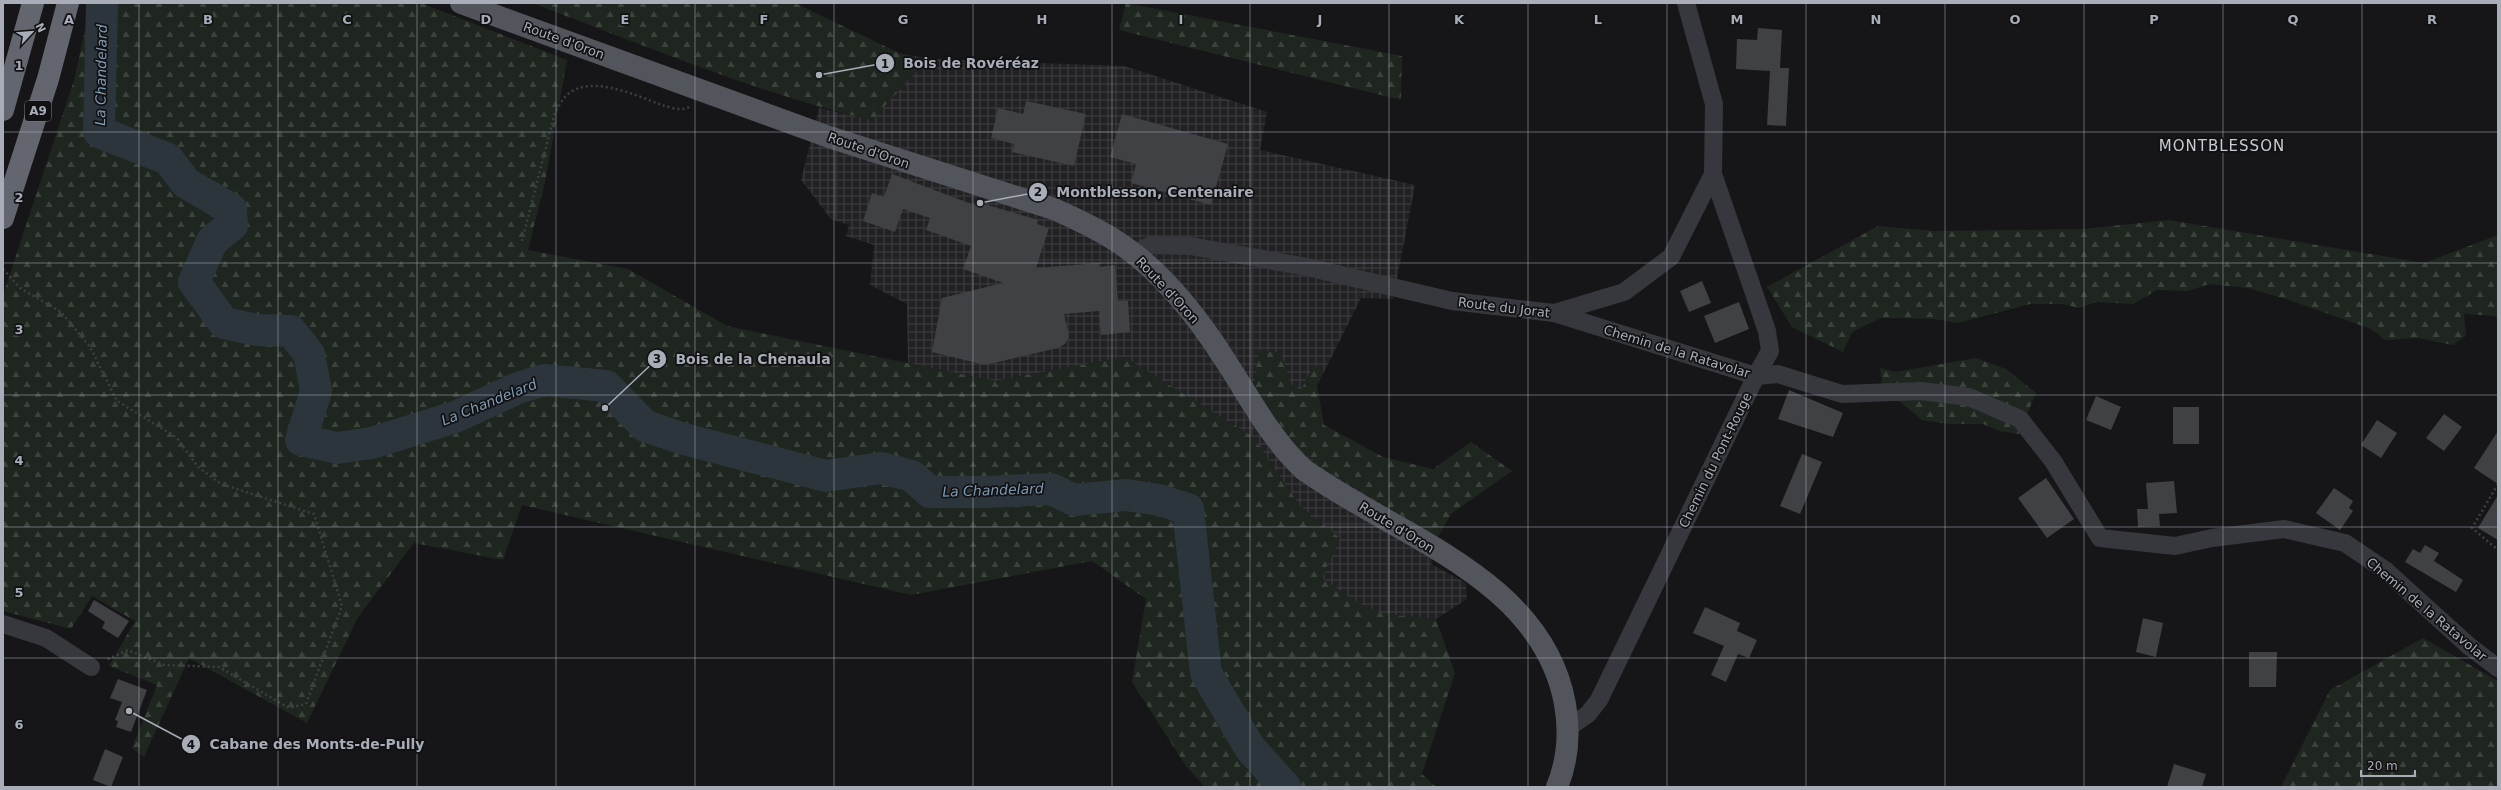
<svg xmlns="http://www.w3.org/2000/svg" width="2501" height="790" font-family="'DejaVu Sans',sans-serif">
<style>
.industrial{fill:url(#industrial-grid)}
.forest{fill:url(#forest-firs)}
.lines{fill:none;stroke-linecap:round;stroke-linejoin:round}
.river{stroke:#2c353c;stroke-width:32}
.building{fill:#404145}
.path{stroke:#3d3f44;stroke-width:2.5;stroke-dasharray:2 3;stroke-linecap:butt}
.minor{stroke:#37383d;stroke-width:18}
.major{stroke:#53555c;stroke-width:22}
.highway{stroke:#63666e;stroke-width:22}
.grid{fill:none;stroke:#a8adb8;stroke-width:1;stroke-opacity:0.55}
.labels{text-anchor:middle;stroke-width:3.5;stroke-linejoin:round;paint-order:stroke}
.shield{fill:#111113;stroke:#7b7e86;stroke-width:1}
.shield-label{font-size:12px;font-weight:bold;fill:#a8adb8}
.street-label{font-size:13px;fill:#a8adb8;stroke:#111113}
.water-label{font-size:14px;font-style:italic;fill:#7f9bb3;stroke:#111113}
.quarter-label{font-size:15px;letter-spacing:1px;fill:#c9ccd4;stroke:#111113}
.grid-label{font-size:13px;text-anchor:middle;font-weight:bold;fill:#a8adb8;stroke:#111113;stroke-width:3.5;stroke-linejoin:round;paint-order:stroke}
.leader{fill:none;stroke:#a8adb8;stroke-width:1.5}
.callout-dot{fill:#a8adb8;stroke:#111113;stroke-width:1.5}
.mark-label{font-size:12px;text-anchor:middle;font-weight:bold;fill:#111}
.callout-label{font-size:14px;text-anchor:middle;font-weight:bold;fill:#a8adb8;stroke:#111113;stroke-width:3.5;stroke-linejoin:round;paint-order:stroke}
</style>
<defs>
<pattern id="industrial-grid" width="8" height="8" patternUnits="userSpaceOnUse"><rect width="8" height="8" fill="#222225"/><path d="M0 4h8M4 0v8" fill="none" stroke="#3f3f43"/></pattern>
<pattern id="forest-firs" width="22" height="20" patternUnits="userSpaceOnUse"><rect width="22" height="20" fill="#1e261f"/><path d="M5 1l3.5 6h-7zM16 11l3.5 6h-7z" fill="#3c433d"/></pattern>
</defs>
<rect width="100%" height="100%" fill="#161618"/>
<path class="industrial" d="M 928,59 L 1124,66 L 1267,112 L 1260,150 L 1415,185 L 1393,299 L 1361,298 L 1324,372 L 1314,365 L 1301,390 L 1291,385 L 1281,353 L 1259,350 L 1324,469 L 1438,537 L 1431,564 L 1466,583 L 1467,599 L 1436,619 L 1383,614 L 1354,601 L 1322,578 L 1340,538 L 1301,507 L 1252,436 L 1124,357 L 995,381 L 908,363 L 907,304 L 870,285 L 874,245 L 846,236 L 849,225 L 831,219 L 801,180 L 819,108 L 872,120 Z"/>
<g class="forest">
<path d="M 91,3 L 421,3 L 567,60 L 545,182 L 528,250 L 628,269 L 727,326 L 995,381 L 1124,357 L 1252,436 L 1301,507 L 1340,538 L 1322,578 L 1354,601 L 1383,614 L 1436,619 L 1455,673 L 1422,774 L 1436,787 L 1205,787 L 1186,766 L 1132,682 L 1146,599 L 1092,561 L 911,595 L 522,505 L 503,560 L 414,543 L 358,617 L 307,723 L 189,658 L 144,757 L 132,748 L 157,685 L 109,666 L 135,621 L 92,596 L 71,629 L 3,611 L 3,295 L 74,80 Z"/>
<path d="M 532,3 L 795,3 L 899,53 L 928,59 L 872,120 C 755,93 644,45 532,3 Z"/>
<path d="M 1126,3 L 1402,56 L 1401,100 L 1119,30 Z"/>
<path d="M 2169,220 L 2424,263 L 2498,235 L 2498,319 L 2495,316 L 2464,314 L 2466,336 L 2453,345 L 2417,338 L 2385,340 L 2371,329 L 2289,300 L 2248,288 L 2209,284 L 2188,291 L 2157,290 L 2133,304 L 2096,302 L 2079,308 L 2063,304 L 2030,304 L 1958,323 L 1934,319 L 1881,318 L 1852,332 L 1843,352 L 1792,327 L 1767,287 L 1878,226 L 1934,231 L 2082,229 Z"/>
<path d="M 1259,350 L 1281,353 L 1291,385 L 1301,390 L 1314,365 L 1324,372 L 1317,385 L 1324,425 L 1383,457 L 1433,469 L 1471,442 L 1512,471 L 1451,514 L 1438,537 L 1324,469 L 1293,444 L 1270,413 L 1254,384 Z"/>
<path d="M 1976,358 L 2006,369 L 2036,393 L 2019,434 L 1999,431 L 1983,424 L 1949,424 L 1922,420 L 1882,387 L 1880,368 L 1895,372 Z"/>
<path d="M 2423,638 L 2498,681 L 2498,787 L 2281,787 L 2330,690 Z"/>
</g>
<g class="lines">
<path class="river" d="M 102,3 L 99,132 L 168,159 L 186,183 L 231,209 L 232,225 L 212,241 L 194,282 L 224,323 L 257,330 L 291,331 L 309,354 L 316,391 L 301,440 L 337,448 L 372,443 L 455,417 L 518,388 L 544,380 L 606,386 L 645,426 L 684,439 L 826,476 L 881,468 L 912,476 L 930,492 L 987,492 L 1051,489 L 1074,500 L 1126,495 L 1159,500 L 1188,509 L 1206,673 L 1250,748 L 1285,787"/>
</g>
<g class="building">
<path d="M 1758,28 L 1782,30 L 1780,68 L 1789,68 L 1786,126 L 1767,125 L 1770,71 L 1736,69 L 1737,39 L 1757,40 Z"/>
<path d="M 1026,101 L 1086,114 L 1074,166 L 1012,152 L 1014,144 L 991,138 L 998,108 L 1023,114 Z"/>
<path d="M 1122,114 L 1228,144 L 1211,205 L 1131,183 L 1136,164 L 1110,157 Z"/>
<path d="M 892,174 L 982,208 L 984,204 L 1038,220 L 1037,224 L 1049,228 L 1036,268 L 1099,263 L 1099,267 L 1115,265 L 1118,301 L 1128,301 L 1130,332 L 1101,335 L 1099,311 L 1064,314 L 1069,336 L 1065,344 L 1058,348 L 985,365 L 932,352 L 942,298 L 1003,283 L 963,269 L 971,246 L 926,230 L 930,218 L 903,209 L 895,232 L 863,221 L 872,193 L 884,197 Z"/>
<path d="M 1702,281 L 1711,303 L 1689,312 L 1680,291 Z"/>
<path d="M 1739,302 L 1749,329 L 1715,343 L 1704,316 Z"/>
<path d="M 1789,390 L 1843,413 L 1833,437 L 1778,419 Z"/>
<path d="M 2096,396 L 2121,407 L 2111,430 L 2086,420 Z"/>
<rect x="2173" y="407" width="26" height="37"/>
<path d="M 2444,414 L 2462,427 L 2444,451 L 2426,438 Z"/>
<path d="M 2377,420 L 2397,433 L 2381,458 L 2361,445 Z"/>
<path d="M 2498,431 L 2498,484 L 2474,468 Z"/>
<path d="M 1802,454 L 1822,462 L 1800,514 L 1780,506 Z"/>
<path d="M 2046,478 L 2074,519 L 2047,538 L 2018,498 Z"/>
<path d="M 2174,481 L 2177,513 L 2159,514 L 2160,526 L 2138,527 L 2137,509 L 2148,509 L 2146,483 Z"/>
<path d="M 2334,488 L 2353,501 L 2349,508 L 2353,511 L 2340,530 L 2316,513 Z"/>
<path d="M 2498,495 L 2498,540 L 2478,528 Z"/>
<path d="M 2425,545 L 2439,553 L 2434,561 L 2463,580 L 2456,592 L 2405,562 L 2413,549 L 2420,553 Z"/>
<path d="M 94,600 L 129,621 L 118,638 L 102,628 L 105,622 L 88,611 Z"/>
<path d="M 1705,607 L 1740,623 L 1737,631 L 1757,640 L 1749,658 L 1738,654 L 1726,682 L 1711,675 L 1724,646 L 1693,633 Z"/>
<path d="M 2143,618 L 2163,623 L 2156,657 L 2136,652 Z"/>
<path d="M 2249,652 L 2277,652 L 2276,687 L 2249,687 Z"/>
<path d="M 118,679 L 147,690 L 131,732 L 116,727 L 118,721 L 115,720 L 122,702 L 110,698 Z"/>
<path d="M 105,749 L 123,757 L 111,787 L 93,780 Z"/>
<path d="M 2174,764 L 2206,774 L 2202,787 L 2167,787 Z"/>
</g>
<g class="lines">
<g class="path">
<path d="M 522,241 L 555,112 C 559,107 561,101 565,97 C 588,72 637,96 662,105 C 670,107 681,112 689,107"/>
<path d="M 3,269 L 20,288 L 61,312 L 90,347 L 117,401 L 176,437 L 198,467 L 221,484 L 314,514 L 342,606 L 306,704 L 289,708 L 219,667 L 164,665 L 128,650 L 106,660"/>
<path d="M 2498,484 L 2472,528 L 2498,550"/>
</g>
<g class="minor">
<path d="M 1134,254 L 1151,245 L 1190,246 L 1307,267 L 1452,301 L 1554,313 L 1624,292 L 1671,257 L 1713,174 L 1714,104 L 1686,3"/>
<path d="M 1554,313 L 1756,376 L 1778,374 L 1842,394 L 1921,391 L 1969,397 L 2020,419 L 2053,461 L 2100,538 L 2175,546 L 2212,538 L 2284,529 L 2345,543 L 2385,570 L 2469,646 L 2498,668"/>
<path d="M 3,624 L 46,638 L 91,667"/>
<path d="M 1568,728 L 1588,714 L 1599,700 L 1756,376 L 1770,351 L 1767,331 L 1713,174"/>
</g>
<path class="major" d="M 461,3 L 829,137 L 1054,209 C 1074,218 1094,227 1113,239 C 1160,268 1198,317 1227,363 C 1251,400 1271,439 1303,469 C 1395,536 1542,577 1565,704 C 1570,732 1568,760 1557,787"/>
<g class="highway">
<path d="M 3,110 L 33,3"/>
<path d="M 3,218 L 48,79 L 68,3"/>
</g>
</g>
<path class="grid" d="M 139,3 L 139,787M 278,3 L 278,787M 417,3 L 417,787M 556,3 L 556,787M 695,3 L 695,787M 834,3 L 834,787M 973,3 L 973,787M 1112,3 L 1112,787M 1250,3 L 1250,787M 1389,3 L 1389,787M 1528,3 L 1528,787M 1667,3 L 1667,787M 1806,3 L 1806,787M 1945,3 L 1945,787M 2084,3 L 2084,787M 2223,3 L 2223,787M 2362,3 L 2362,787M 3,132 L 2498,132M 3,263 L 2498,263M 3,395 L 2498,395M 3,527 L 2498,527M 3,658 L 2498,658"/>
<g class="labels">
<rect class="shield" x="25" y="101" width="26" height="20" rx="3"/>
<g class="shield-label">
<text x="38" y="115">A9</text>
</g>
<g class="street-label">
<text transform="translate(564 40) rotate(20)" y="5">Route d'Oron</text>
<text transform="translate(869 150) rotate(19)" y="5">Route d'Oron</text>
<text transform="translate(1168 290) rotate(47)" y="5">Route d'Oron</text>
<text transform="translate(1504 307) rotate(7)" y="5">Route du Jorat</text>
<text transform="translate(1677 351) rotate(17)" y="5">Chemin de la Ratavolar</text>
<text transform="translate(1715 460) rotate(-64)" y="5">Chemin du Pont-Rouge</text>
<text transform="translate(1397 527) rotate(31)" y="5">Route d'Oron</text>
<text transform="translate(2427 609) rotate(40)" y="5">Chemin de la Ratavolar</text>
</g>
<g class="water-label">
<text transform="translate(101 75) rotate(-89)" y="5">La Chandelard</text>
<text transform="translate(489 402) rotate(-22)" y="5">La Chandelard</text>
<text transform="translate(993 490) rotate(-2)" y="5">La Chandelard</text>
</g>
<g class="quarter-label">
<text x="2222" y="151">MONTBLESSON</text>
</g>
</g>
<g class="grid-label">
<text x="69" y="24">A</text>
<text x="208" y="24">B</text>
<text x="347" y="24">C</text>
<text x="486" y="24">D</text>
<text x="625" y="24">E</text>
<text x="764" y="24">F</text>
<text x="903" y="24">G</text>
<text x="1042" y="24">H</text>
<text x="1181" y="24">I</text>
<text x="1320" y="24">J</text>
<text x="1459" y="24">K</text>
<text x="1598" y="24">L</text>
<text x="1737" y="24">M</text>
<text x="1876" y="24">N</text>
<text x="2015" y="24">O</text>
<text x="2154" y="24">P</text>
<text x="2293" y="24">Q</text>
<text x="2432" y="24">R</text>
<text x="19" y="70">1</text>
<text x="19" y="202">2</text>
<text x="19" y="334">3</text>
<text x="19" y="465">4</text>
<text x="19" y="597">5</text>
<text x="19" y="729">6</text>
</g>
<path class="leader" d="M819 75L885 63M980 203L1038 192M605 408L657 359M129 711L191 744"/>
<g class="callout-dot">
<circle cx="819" cy="75" r="4"/>
<circle cx="980" cy="203" r="4"/>
<circle cx="605" cy="408" r="4"/>
<circle cx="129" cy="711" r="4"/>
<circle cx="885" cy="63" r="10"/>
<circle cx="1038" cy="192" r="10"/>
<circle cx="657" cy="359" r="10"/>
<circle cx="191" cy="744" r="10"/>
</g>
<g class="mark-label">
<text x="885" y="68">1</text>
<text x="1038" y="196">2</text>
<text x="657" y="363">3</text>
<text x="191" y="749">4</text>
</g>
<g class="callout-label">
<text x="971" y="68">Bois de Rovéréaz</text>
<text x="1155" y="197">Montblesson, Centenaire</text>
<text x="753" y="364">Bois de la Chenaula</text>
<text x="317" y="749">Cabane des Monts-de-Pully</text>
</g>
<rect width="2501" height="790" fill="none" stroke="#a8adb8" stroke-width="8"/>
<g transform="translate(32 32) rotate(64)" stroke="#111113" stroke-width="3" paint-order="stroke">
<path d="M0-3L7 15L0 10L-7 15Z" fill="#a8adb8"/>
<text y="-6" font-size="11" font-weight="bold" text-anchor="middle" fill="#a8adb8">N</text>
</g>
<path d="M2361 770v6h54v-6" fill="none" stroke="#a8adb8" stroke-width="2"/>
<text x="2367" y="770" font-size="12" fill="#a8adb8" stroke="#111113" stroke-width="3" paint-order="stroke">20 m</text>
</svg>
